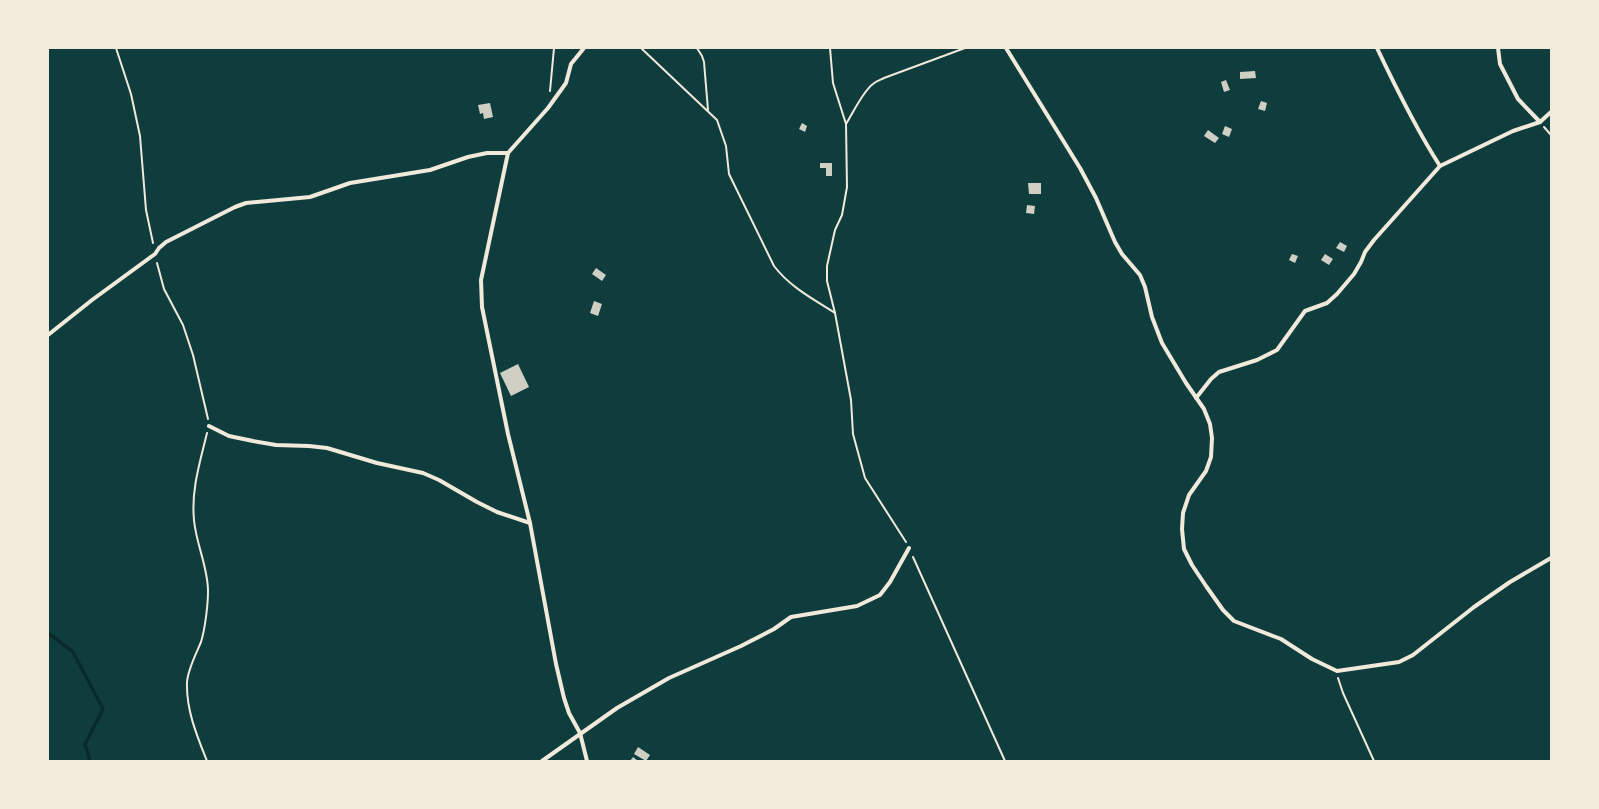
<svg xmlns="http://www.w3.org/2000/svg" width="1599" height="809" font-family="Jost,sans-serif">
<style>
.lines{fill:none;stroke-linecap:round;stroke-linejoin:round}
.stream{stroke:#0a2a2b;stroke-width:3.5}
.building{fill:#cfcfc3}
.path{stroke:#f1e9da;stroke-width:2}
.minor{stroke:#f1e9da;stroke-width:4}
</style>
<rect width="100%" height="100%" fill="#0f3d3e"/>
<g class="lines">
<path class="stream" d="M 48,633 L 73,652 L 103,709 L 85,744 L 90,761"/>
</g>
<g class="building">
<path d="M 1255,71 L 1256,78 L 1240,79 L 1240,72 Z"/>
<path d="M 1226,80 L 1230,90 L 1224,92 L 1221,82 Z"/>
<path d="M 1261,101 L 1267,103 L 1265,111 L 1258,109 Z"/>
<path d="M 490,103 L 493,117 L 484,119 L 483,113 L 480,114 L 478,105 Z"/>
<path d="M 802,123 L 807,126 L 805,132 L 799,129 Z"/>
<path d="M 1225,126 L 1232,129 L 1229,137 L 1222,134 Z"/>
<path d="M 1208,130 L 1219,138 L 1215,143 L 1204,136 Z"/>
<path d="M 820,163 L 832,163 L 832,176 L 826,176 L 826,168 L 820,168 Z"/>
<path d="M 1028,183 L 1041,183 L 1041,194 L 1029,194 Z"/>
<path d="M 1027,205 L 1035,206 L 1034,214 L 1026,213 Z"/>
<path d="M 1340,242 L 1347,246 L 1344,252 L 1336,248 Z"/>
<path d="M 1292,254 L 1298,256 L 1295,263 L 1289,260 Z"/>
<path d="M 1325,254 L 1333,259 L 1329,265 L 1321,260 Z"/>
<path d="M 596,268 L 606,275 L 602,281 L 592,274 Z"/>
<path d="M 594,301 L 602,304 L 598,316 L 590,313 Z"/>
<path d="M 518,364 L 529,387 L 511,396 L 500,373 Z"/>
<path d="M 638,747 L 650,755 L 646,761 L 634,754 Z"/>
<path d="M 633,757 L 638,761 L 630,761 Z"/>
</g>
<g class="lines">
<g class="path">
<path d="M 116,48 L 131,94 L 140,136 L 146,210 L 153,243"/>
<path d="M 641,48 L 717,120 L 726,146 L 729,174 L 774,266 C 790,287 813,299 835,313 L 851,400 L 853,434 L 865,478 L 906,542"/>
<path d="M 697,48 L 702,56 L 704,62 L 708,110"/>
<path d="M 830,48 L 833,83 L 846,124 L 847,187 L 842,215 L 835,230 L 827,266 L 827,281 L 835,313"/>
<path d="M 550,91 L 554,48"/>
<path d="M 846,124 C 853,113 863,91 873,84 C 876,81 880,80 884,78 L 965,48"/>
<path d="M 1544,127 L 1551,135"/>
<path d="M 157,263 L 164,289 L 183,325 L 193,355 L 208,419"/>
<path d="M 913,557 L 1005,761"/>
<path d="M 1338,678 L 1343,693 L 1374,761"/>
<path d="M 207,761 C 197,736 186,710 187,682 C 188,669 196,654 201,642 C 205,629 208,605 208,591 C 208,567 196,544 194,520 C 191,490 200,462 207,433"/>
</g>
<g class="minor">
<path d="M 1006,48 L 1080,168 L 1096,198 L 1115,242 L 1122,254 L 1140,275 L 1145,287 L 1152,317 L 1162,343 L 1186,383 L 1204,409 L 1210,424 L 1212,438 L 1211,457 L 1206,471 L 1189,495 L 1183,513 L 1182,529 L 1184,549 L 1192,565 L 1206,586 L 1223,610 L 1234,621 L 1281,639 L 1312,659 L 1337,671 L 1399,662 L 1413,655 L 1474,607 L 1510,582 L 1551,558"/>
<path d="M 1377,48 C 1396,88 1416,129 1440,166 L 1513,131 L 1540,122 L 1551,112"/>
<path d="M 1498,48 L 1500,64 L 1518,99 L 1540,122"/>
<path d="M 508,153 L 481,280 L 482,307 L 508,434 L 530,523 L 556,664 L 564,698 L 569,713 L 580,733 L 587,761"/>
<path d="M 48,335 L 92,300 L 155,254 L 159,248 L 166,242 L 235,207 L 246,203 L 257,202 L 310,197 L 350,183 L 430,170 L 468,157 L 487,153 L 508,153 L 548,108 L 566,83 L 571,64 L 584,48"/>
<path d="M 1196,398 L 1211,379 L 1219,372 L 1257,360 L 1277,350 L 1305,311 L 1327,303 L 1337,294 L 1354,274 L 1361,262 L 1365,252 L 1374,240 L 1440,166"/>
<path d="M 209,426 L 229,436 L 253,441 L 276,445 L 309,446 L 327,448 L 377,463 L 423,473 L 439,480 L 477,502 L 497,512 L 530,523"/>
<path d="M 542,761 L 617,708 L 669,678 L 741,646 L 774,629 L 791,617 L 857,606 L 880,595 L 890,582 L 909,548"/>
</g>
</g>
<rect width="1599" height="809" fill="none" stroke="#f1e9da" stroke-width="98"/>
</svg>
